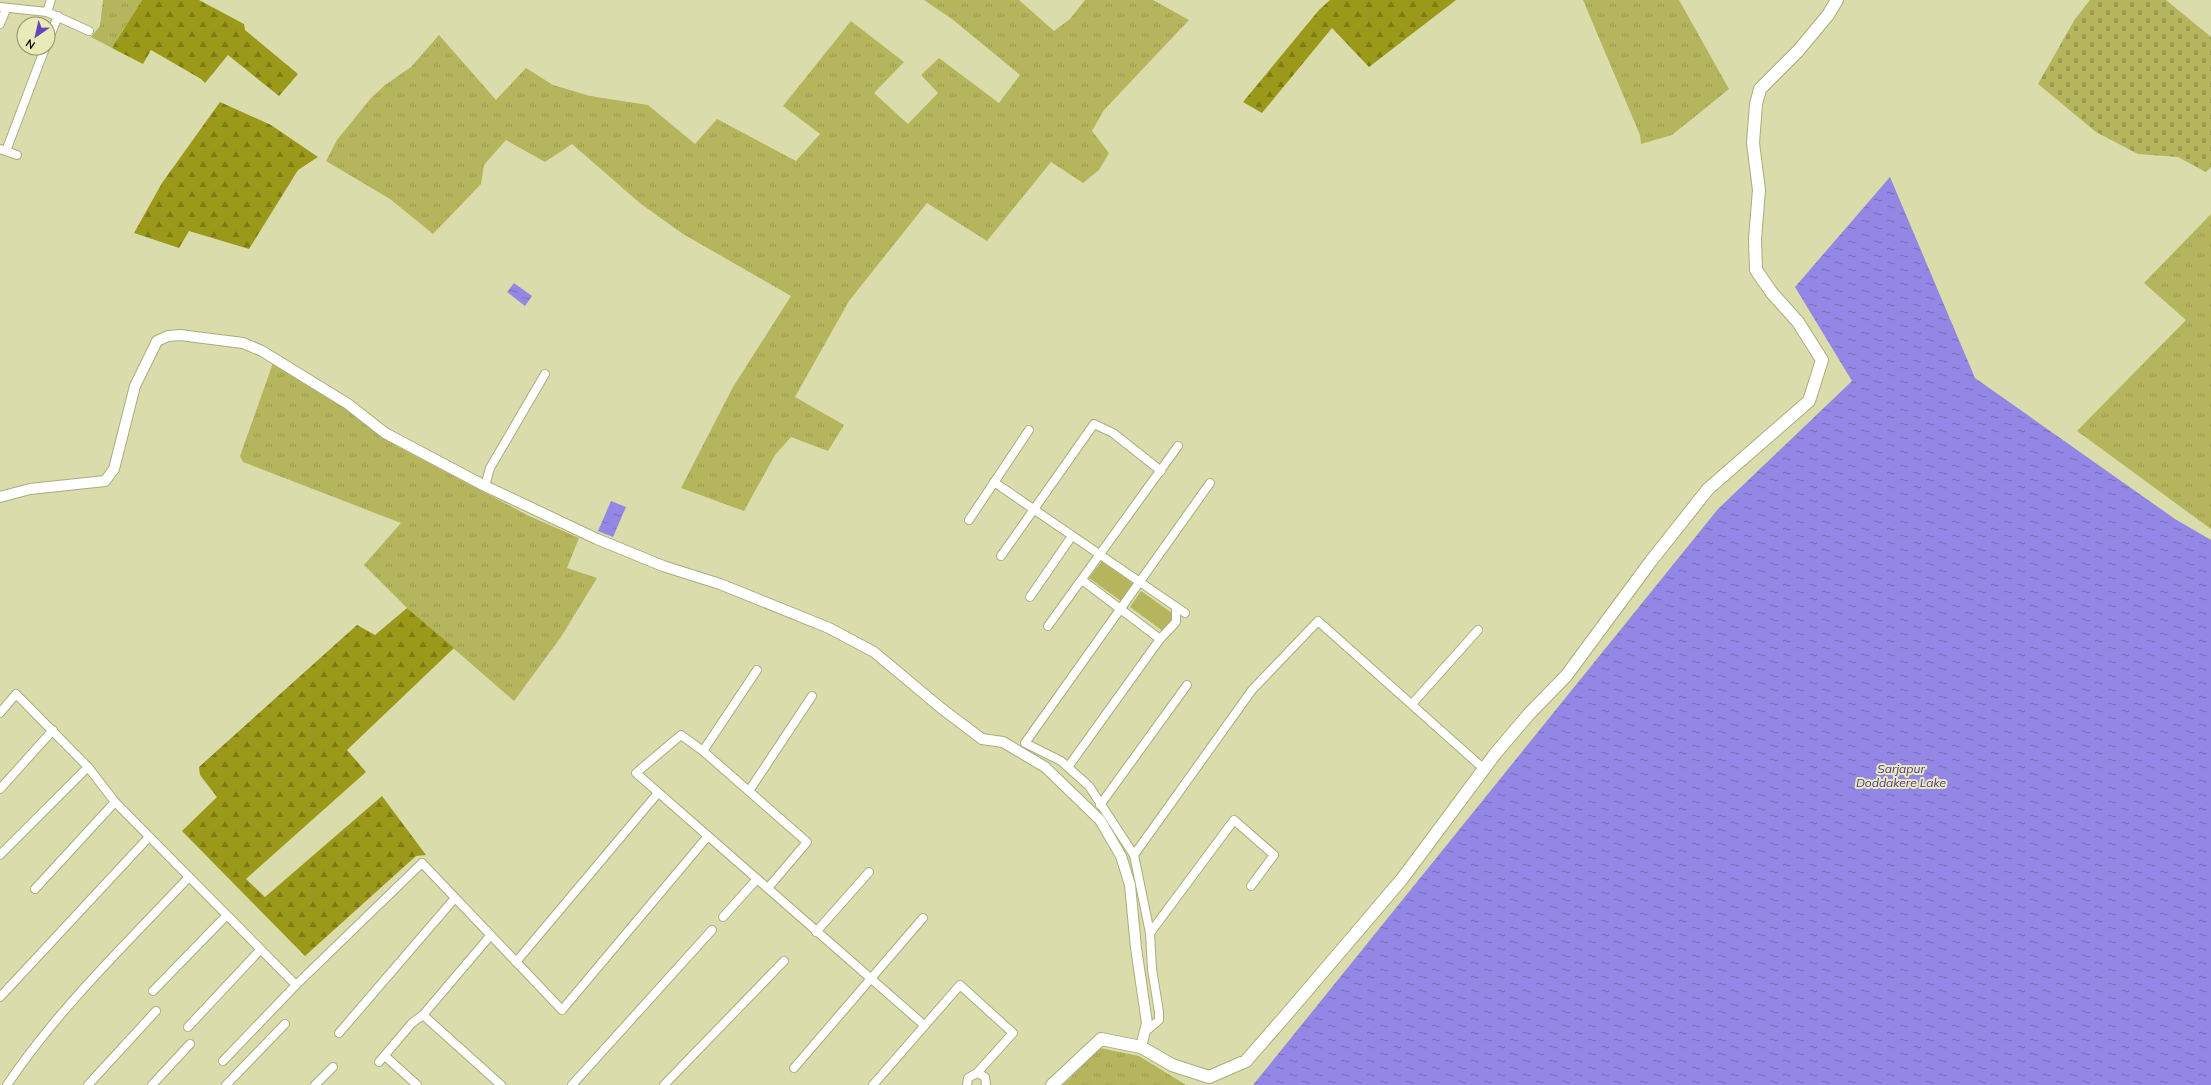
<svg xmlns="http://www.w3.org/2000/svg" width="2211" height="1085" font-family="Mulish,sans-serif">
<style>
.grass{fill:url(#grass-tufts)}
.forest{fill:url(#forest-firs)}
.cemetery{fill:url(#cemetery-stones)}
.green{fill:#b5b55e}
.water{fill:url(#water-ripples)}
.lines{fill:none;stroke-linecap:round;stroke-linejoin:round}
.minor-casing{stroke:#abac7d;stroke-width:10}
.tertiary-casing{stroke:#abac7d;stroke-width:12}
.secondary-casing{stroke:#abac7d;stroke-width:14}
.minor{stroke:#fff;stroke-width:8}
.tertiary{stroke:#fff;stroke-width:10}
.secondary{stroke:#fff;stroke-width:12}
.labels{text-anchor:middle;stroke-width:4;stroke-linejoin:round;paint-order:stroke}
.water-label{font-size:12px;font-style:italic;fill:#4d309e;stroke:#e8eab8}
</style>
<defs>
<pattern id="grass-tufts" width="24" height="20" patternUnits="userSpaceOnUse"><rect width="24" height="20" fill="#b5b55e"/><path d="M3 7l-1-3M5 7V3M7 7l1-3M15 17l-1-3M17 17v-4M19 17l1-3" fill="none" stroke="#9a9a50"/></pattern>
<pattern id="forest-firs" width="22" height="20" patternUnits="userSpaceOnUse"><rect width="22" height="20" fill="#9a9919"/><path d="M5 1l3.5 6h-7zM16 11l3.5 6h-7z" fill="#7c7b14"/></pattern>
<pattern id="cemetery-stones" width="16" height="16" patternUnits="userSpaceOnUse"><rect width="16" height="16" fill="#b5b55e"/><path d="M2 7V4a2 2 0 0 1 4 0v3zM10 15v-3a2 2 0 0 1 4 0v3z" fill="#9a9a50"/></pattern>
<pattern id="water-ripples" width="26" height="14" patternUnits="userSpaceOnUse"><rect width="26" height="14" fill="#9486e4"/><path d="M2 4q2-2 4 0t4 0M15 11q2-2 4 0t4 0" fill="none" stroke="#776cb6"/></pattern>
</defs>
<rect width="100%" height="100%" fill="#dbdcab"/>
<g class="grass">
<path d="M 103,0 L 142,0 L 112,48 L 91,37 L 100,26 Z"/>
<path d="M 924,0 L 1019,0 L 1054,31 L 1070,19 L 1085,0 L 1153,0 L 1189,20 L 1104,110 L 1092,131 L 1109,153 L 1099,170 L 1083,183 L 1051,162 L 987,241 L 927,203 L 849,301 L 795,397 L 844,425 L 828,451 L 791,437 L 775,455 L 744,511 L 681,488 L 733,387 L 791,296 L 683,234 L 641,204 L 572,144 L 545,162 L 506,140 L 484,165 L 481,184 L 433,234 L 390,199 L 326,161 L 337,140 L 371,98 L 385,85 L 411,67 L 439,35 L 496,100 L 526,68 L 553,85 L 590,96 L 648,105 L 695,144 L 717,119 L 796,161 L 820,134 L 783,106 L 851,21 L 904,62 L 874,93 L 908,124 L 938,93 L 921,75 L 939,58 L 999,103 L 1020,75 L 952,19 Z"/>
<path d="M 1583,0 L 1679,0 L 1729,89 L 1672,135 L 1641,144 L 1640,135 Z"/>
<path d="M 2211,214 L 2211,529 L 2077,431 L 2186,320 L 2144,283 Z"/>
<path d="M 273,363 L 343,406 L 395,445 L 529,516 L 579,538 L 567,568 L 597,578 L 561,637 L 514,701 L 407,608 L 364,565 L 401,523 L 243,462 L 240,456 Z"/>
<path d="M 1100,1048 L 1139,1056 L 1186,1085 L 1063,1085 Z"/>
</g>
<g class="forest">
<path d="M 142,0 L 199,0 L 244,24 L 245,30 L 298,74 L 279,96 L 228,55 L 205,83 L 201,79 L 151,50 L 143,64 L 112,48 Z"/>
<path d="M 1330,0 L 1456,0 L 1369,67 L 1332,28 L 1262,113 L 1243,102 L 1319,10 Z"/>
<path d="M 220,102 L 271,125 L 318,157 L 298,170 L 249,249 L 189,231 L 179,248 L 134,233 L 162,183 Z"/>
<path d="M 407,608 L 454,648 L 347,750 L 366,772 L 246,879 L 265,897 L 382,796 L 426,855 L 416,856 L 305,956 L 182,831 L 217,797 L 200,775 L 199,767 L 357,625 L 375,635 Z"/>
</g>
<path class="cemetery" d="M 2090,0 L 2166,0 L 2211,37 L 2211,167 L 2206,172 L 2178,157 L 2138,154 L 2096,132 L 2038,84 L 2075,19 Z"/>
<g class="green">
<path d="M 1102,561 L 1134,584 L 1121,601 L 1089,578 Z"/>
<path d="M 1141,591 L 1179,618 L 1167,634 L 1130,607 Z"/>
</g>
<g class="water">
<path d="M 1890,177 L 1975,378 L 2175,519 L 2211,540 L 2211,1085 L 1253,1085 L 1718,509 L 1852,381 L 1795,287 Z"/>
<path d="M 514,283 L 532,296 L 525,306 L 507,292 Z"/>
<path d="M 611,501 L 626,507 L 613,537 L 598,531 Z"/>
</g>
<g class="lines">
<defs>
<g id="minor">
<path d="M 0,7 L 47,12 L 89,31"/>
<path d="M 47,12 L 51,0"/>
<path d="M 0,24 L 6,9"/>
<path d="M 48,41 L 58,16"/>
<path d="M 0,149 L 17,155"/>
<path d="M 6,151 L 45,48"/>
<path d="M 994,482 L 1185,613"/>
<path d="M 485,486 L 490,468 L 545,374"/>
<path d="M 969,520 L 1029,430"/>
<path d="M 1001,556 L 1094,424 L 1113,433 L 1161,471"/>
<path d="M 1082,580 L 1160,639"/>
<path d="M 1030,597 L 1072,536"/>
<path d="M 1048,626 L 1178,446"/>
<path d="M 1412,704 L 1478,630"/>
<path d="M 0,713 L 16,694 L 88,767 L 115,802 L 296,985"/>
<path d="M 703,751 L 757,670"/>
<path d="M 1068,767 L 1160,639 L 1176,622 L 1176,607"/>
<path d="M 0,789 L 53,730"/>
<path d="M 749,791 L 812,696"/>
<path d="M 1100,805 L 1187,685"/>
<path d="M 0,855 L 88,767"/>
<path d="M 1134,855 L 1089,786 L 1061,761 L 1025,743 L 1210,483"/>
<path d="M 768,888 L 807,842 L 703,751 L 681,735 L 636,773 L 924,1025"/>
<path d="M 35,889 L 115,802"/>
<path d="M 723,917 L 757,879"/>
<path d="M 816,932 L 869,872"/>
<path d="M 1150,933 L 1234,820 L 1274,855 L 1251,886"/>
<path d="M 516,962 L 658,793"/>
<path d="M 153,991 L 226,916"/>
<path d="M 0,997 L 149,837"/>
<path d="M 423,1015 L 501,1085"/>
<path d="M 188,1027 L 260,950"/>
<path d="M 1145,1032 L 1159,1020 L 1159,1012 L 1152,969 L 1150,933 L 1134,855 L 1252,690 L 1318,621 L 1484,769"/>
<path d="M 339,1033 L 455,898"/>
<path d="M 385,1056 L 417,1085"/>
<path d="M 223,1061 L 296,985 L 422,863 L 562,1010 L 708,836"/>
<path d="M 379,1062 L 412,1023 L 423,1015 L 490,936"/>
<path d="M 794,1068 L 923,918"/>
<path d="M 7,1085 C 58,1009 126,944 189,877"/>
<path d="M 88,1085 L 156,1011"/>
<path d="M 152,1085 L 190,1044"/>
<path d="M 226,1085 L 285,1024"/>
<path d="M 315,1085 L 333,1067"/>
<path d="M 572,1085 L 712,930"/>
<path d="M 664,1085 L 784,961"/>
<path d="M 873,1085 L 960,985 L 1013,1033 L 977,1073"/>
<path d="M 967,1085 L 968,1078 L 977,1073 L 985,1077 L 986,1085"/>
</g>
<path id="tertiary" d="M 0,497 L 30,489 L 105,481 L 114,469 L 135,386 L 157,341 L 168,336 L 180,335 L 243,343 L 262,351 L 348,404 L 385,433 L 485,486 L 597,539 L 663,566 L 720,584 L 829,628 L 874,652 L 941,708 L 982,739 L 1003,742 L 1045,767 L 1100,820 L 1121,856 L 1130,885 L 1136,948 L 1147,1023 L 1141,1047"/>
<path id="secondary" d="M 1052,1085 L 1101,1039 L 1141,1047 L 1172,1065 L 1209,1077 L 1246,1061 L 1287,1014 L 1402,879 L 1495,754 L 1529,714 L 1566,676 L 1651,561 L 1708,489 L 1809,401 L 1822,360 L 1798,322 L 1772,293 L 1756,270 L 1755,239 L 1759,190 L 1753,143 L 1756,104 L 1760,89 L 1798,51 L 1828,15 L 1837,0"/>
</defs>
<use href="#minor" class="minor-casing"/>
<use href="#tertiary" class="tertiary-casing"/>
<use href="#secondary" class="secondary-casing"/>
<use href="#minor" class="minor"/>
<use href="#tertiary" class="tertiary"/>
<use href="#secondary" class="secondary"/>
</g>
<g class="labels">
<g class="water-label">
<text x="1901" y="773">Sarjapur<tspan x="1901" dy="14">Doddakere Lake</tspan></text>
</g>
</g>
<g transform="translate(36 36) rotate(214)"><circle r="19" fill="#e8eab8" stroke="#91926f"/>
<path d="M0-3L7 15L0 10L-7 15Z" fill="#6346be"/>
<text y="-6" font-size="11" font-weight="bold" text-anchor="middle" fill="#0f0f01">N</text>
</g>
</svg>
